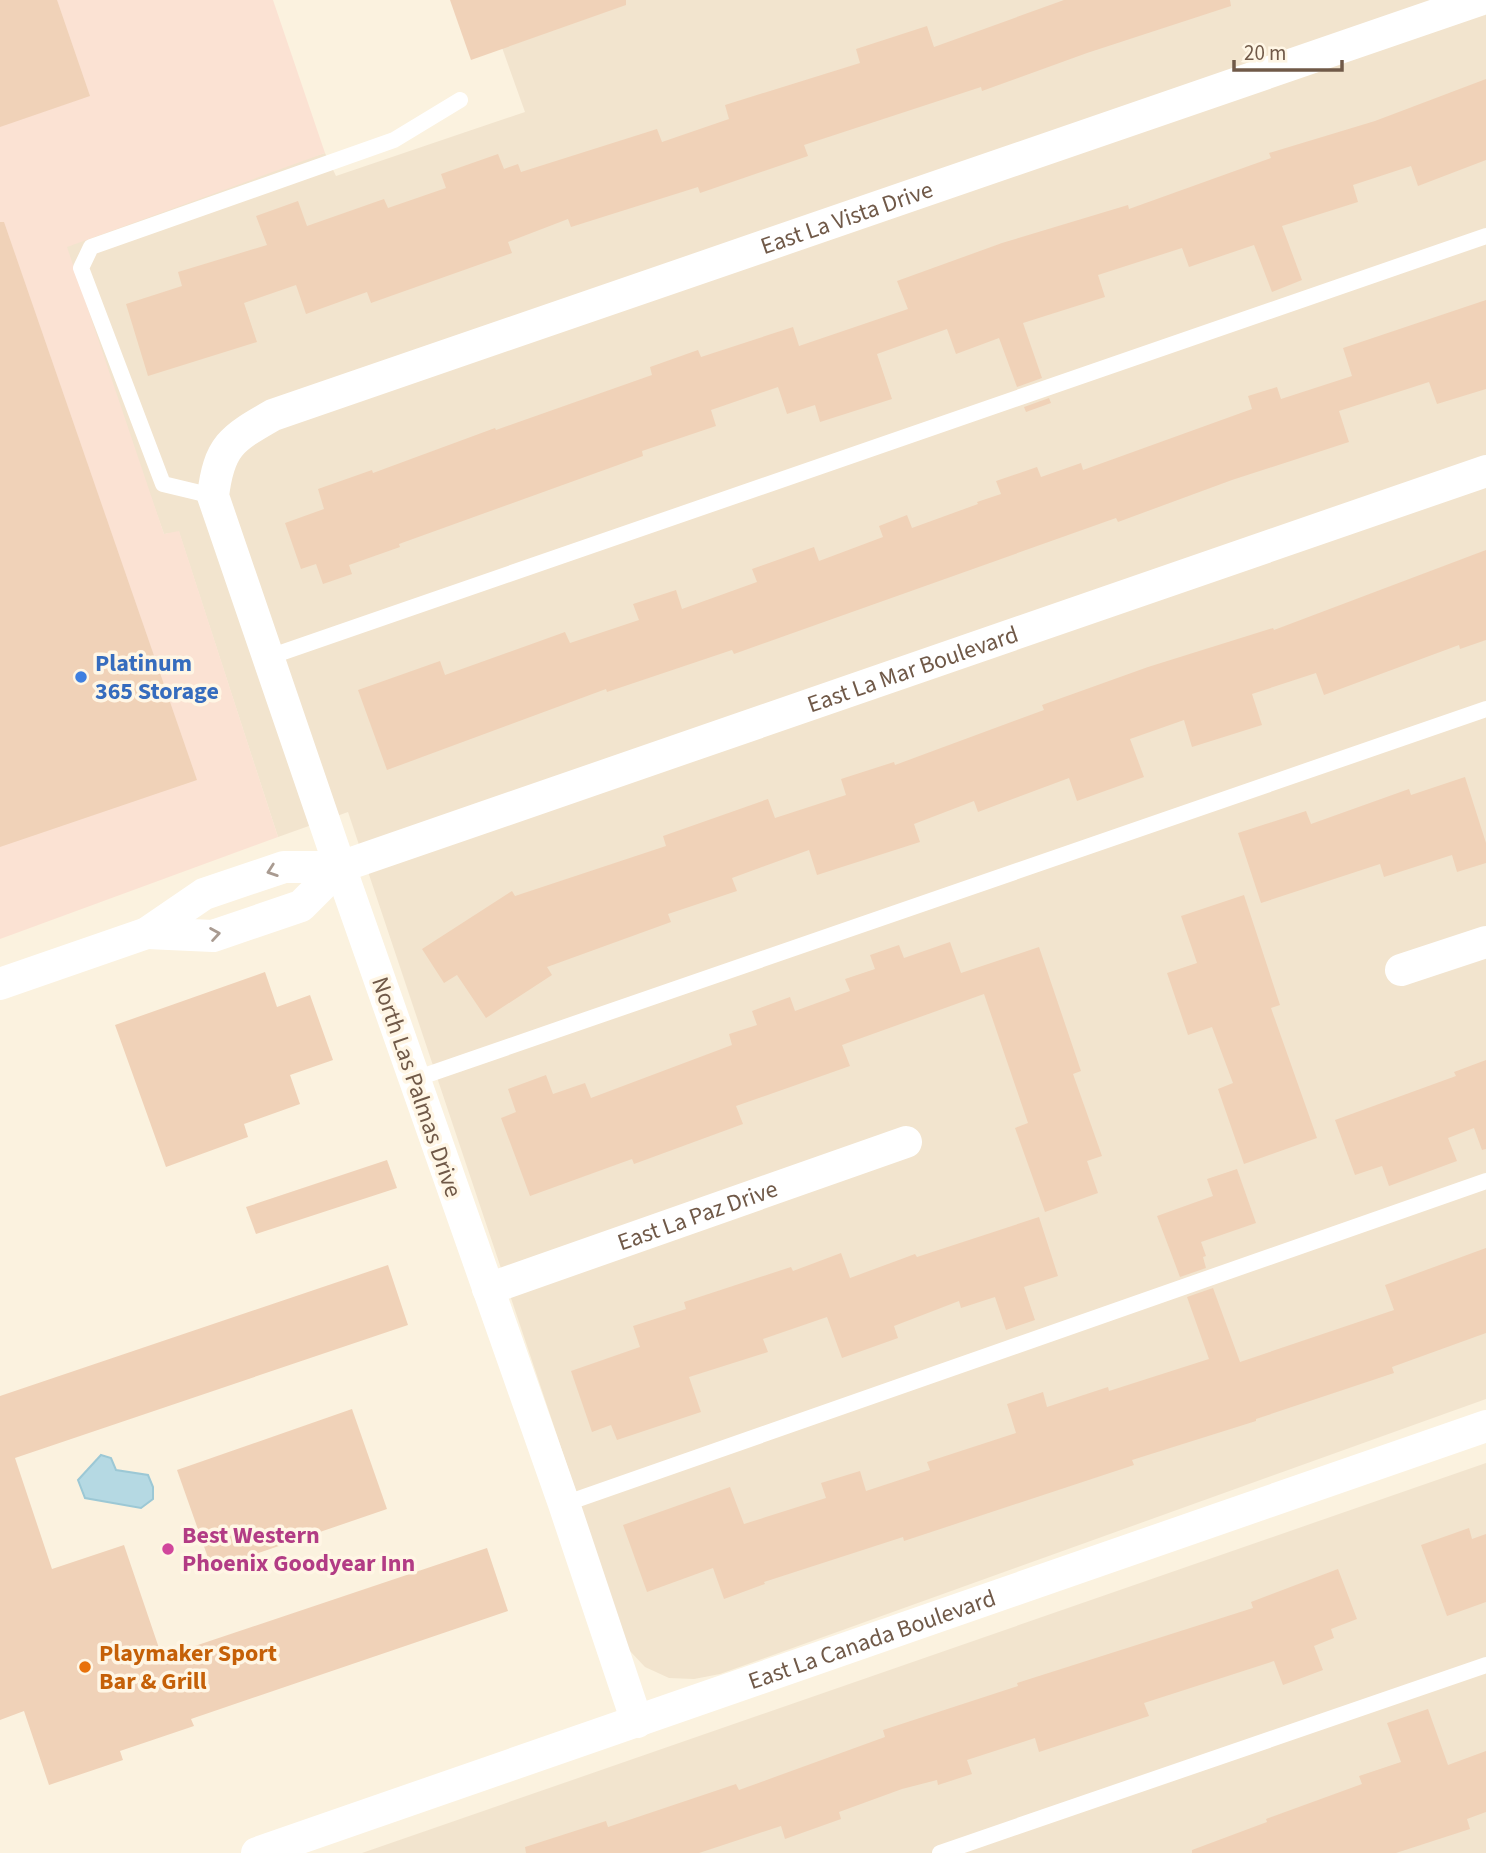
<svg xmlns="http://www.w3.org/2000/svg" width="1486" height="1853" font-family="'Source Sans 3',sans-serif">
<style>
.residential{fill:#f2e4ce}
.commercial{fill:#fbe2d3}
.water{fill:#b5d9e3;stroke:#9cc8d5;stroke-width:2}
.building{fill:#f0d2b8}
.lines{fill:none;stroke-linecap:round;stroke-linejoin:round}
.lane{stroke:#fff;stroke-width:16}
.street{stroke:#fff;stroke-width:32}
.oneway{stroke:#a99b91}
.shop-dot{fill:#3f7fe0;stroke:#fff6e5;stroke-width:2.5}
.hotel-dot{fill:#d1479c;stroke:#fff6e5;stroke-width:2.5}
.food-dot{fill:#e8710a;stroke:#fff6e5;stroke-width:2.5}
.labels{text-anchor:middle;stroke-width:7;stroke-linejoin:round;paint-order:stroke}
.street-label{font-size:24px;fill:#705948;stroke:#fff6e5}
.shop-label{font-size:24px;font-weight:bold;fill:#366cbe;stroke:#fff6e5;text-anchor:start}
.hotel-label{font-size:24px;font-weight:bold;fill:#b23c85;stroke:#fff6e5;text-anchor:start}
.food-label{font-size:24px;font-weight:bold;fill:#c56008;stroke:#fff6e5;text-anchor:start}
</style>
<rect width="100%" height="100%" fill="#fbf2df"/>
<g class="residential">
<path d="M 485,0 L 1486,0 L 1486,1399 L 720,1674 L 694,1679 L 669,1678 L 645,1667 L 629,1650 L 348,812 L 278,837 L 179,532 L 164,534 L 58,237 L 325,153 L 336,176 L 525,112 Z"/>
<path d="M 1486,1463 L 1486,1853 L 362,1853 Z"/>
</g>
<path class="commercial" d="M 0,0 L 273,0 L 325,153 L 67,247 L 164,534 L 179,531 L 278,837 L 0,939 Z"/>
<path class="water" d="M 101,1455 L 111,1458 L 116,1470 L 148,1475 L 153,1487 L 153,1499 L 141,1508 L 85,1498 L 78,1480 Z"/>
<g class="building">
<path d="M 0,0 L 57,0 L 90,96 L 0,127 Z"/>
<path d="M 450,0 L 626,0 L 626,5 L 471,60 Z"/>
<path d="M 1064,0 L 1230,0 L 1231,6 L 1087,53 L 982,91 L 981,87 L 804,145 L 808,156 L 700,193 L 698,187 L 571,227 L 568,219 L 508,242 L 512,253 L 371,303 L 367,292 L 306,314 L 296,285 L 244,303 L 257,342 L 148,376 L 126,304 L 182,286 L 178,272 L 267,245 L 256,216 L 298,201 L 307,226 L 384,199 L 388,208 L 446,188 L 441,174 L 498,154 L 504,169 L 518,164 L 521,172 L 657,129 L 662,142 L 729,119 L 725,105 L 860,63 L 856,49 L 927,26 L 934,47 Z"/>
<path d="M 1486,79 L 1486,160 L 1418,186 L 1411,166 L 1353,185 L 1358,202 L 1282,226 L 1302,280 L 1272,292 L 1254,245 L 1189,267 L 1182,248 L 1098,275 L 1105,297 L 1023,323 L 1042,378 L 1017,387 L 999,338 L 956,354 L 947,329 L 877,354 L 892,399 L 820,422 L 815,405 L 787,414 L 778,387 L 711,410 L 716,426 L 642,451 L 643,456 L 399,544 L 400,547 L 349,565 L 352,574 L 323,584 L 316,564 L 301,569 L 285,523 L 324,509 L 318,489 L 372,470 L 373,473 L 495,428 L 496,430 L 652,375 L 650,367 L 698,350 L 701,357 L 793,327 L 799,346 L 908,309 L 897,281 L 1002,243 L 1128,205 L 1129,209 L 1271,158 L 1269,153 L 1375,121 Z"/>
<path d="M 0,222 L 4,222 L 197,780 L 0,847 Z"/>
<path d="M 1486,300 L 1486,389 L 1437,404 L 1429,382 L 1339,411 L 1349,442 L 1232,480 L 1118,522 L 1116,518 L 734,654 L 732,650 L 607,692 L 606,689 L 387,770 L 358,690 L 440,661 L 445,675 L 565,632 L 570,643 L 639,620 L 633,604 L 676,590 L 682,609 L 757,582 L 752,569 L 814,547 L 819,561 L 883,537 L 879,526 L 907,515 L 912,528 L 978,504 L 977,502 L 1001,494 L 996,481 L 1037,467 L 1041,477 L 1081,463 L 1083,470 L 1252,409 L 1248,396 L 1277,387 L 1281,399 L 1352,376 L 1343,348 Z"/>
<path d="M 1049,398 L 1051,403 L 1026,412 L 1024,407 Z"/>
<path d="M 1486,550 L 1486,640 L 1460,649 L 1459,645 L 1324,695 L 1316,673 L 1252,694 L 1262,725 L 1192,747 L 1184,720 L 1130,739 L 1144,777 L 1077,801 L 1069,778 L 978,812 L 974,801 L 914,824 L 920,842 L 817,875 L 809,850 L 732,878 L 737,891 L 668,914 L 671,922 L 547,967 L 552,975 L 486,1018 L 457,975 L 444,983 L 422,949 L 512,891 L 515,896 L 666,846 L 663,836 L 768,799 L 775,818 L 846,795 L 841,779 L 894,762 L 895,765 L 1044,710 L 1042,705 L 1148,667 L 1273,628 L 1274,630 Z"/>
<path d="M 1465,777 L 1486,843 L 1486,863 L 1457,872 L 1452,855 L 1384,877 L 1380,864 L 1261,903 L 1238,833 L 1306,811 L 1311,824 L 1409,789 L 1411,795 Z"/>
<path d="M 1244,895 L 1280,1005 L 1271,1008 L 1317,1138 L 1244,1164 L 1218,1089 L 1233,1083 L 1212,1027 L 1188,1035 L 1167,973 L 1197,963 L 1181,916 Z"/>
<path d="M 950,942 L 961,973 L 1039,947 L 1081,1071 L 1073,1074 L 1102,1156 L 1087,1161 L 1098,1193 L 1045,1212 L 1015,1128 L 1028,1123 L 984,994 L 842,1045 L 850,1066 L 736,1106 L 743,1124 L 634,1164 L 632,1159 L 530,1196 L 501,1118 L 516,1112 L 508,1089 L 546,1075 L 553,1094 L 585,1083 L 591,1098 L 732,1045 L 729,1034 L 757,1025 L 752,1011 L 790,997 L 795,1011 L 850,991 L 845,979 L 875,969 L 870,955 L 899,945 L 904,958 Z"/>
<path d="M 265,972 L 277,1007 L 310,995 L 333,1060 L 290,1075 L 300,1104 L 244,1124 L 248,1137 L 166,1167 L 115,1025 Z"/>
<path d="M 1486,1060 L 1486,1149 L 1482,1150 L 1474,1128 L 1448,1138 L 1457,1161 L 1389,1186 L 1382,1166 L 1355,1175 L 1335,1120 L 1456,1076 L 1454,1072 Z"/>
<path d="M 387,1160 L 397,1188 L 256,1234 L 246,1207 Z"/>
<path d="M 1237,1169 L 1256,1223 L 1201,1242 L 1206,1256 L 1203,1257 L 1206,1268 L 1180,1277 L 1157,1216 L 1213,1196 L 1207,1179 Z"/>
<path d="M 1039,1217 L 1058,1276 L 1024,1287 L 1035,1320 L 1006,1330 L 995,1297 L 961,1308 L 959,1301 L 894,1326 L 898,1338 L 842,1358 L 827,1317 L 763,1339 L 768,1352 L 689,1377 L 701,1412 L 617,1440 L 611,1425 L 592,1432 L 571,1371 L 640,1347 L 633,1326 L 686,1309 L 684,1302 L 791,1267 L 793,1271 L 841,1253 L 850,1278 L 915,1254 L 917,1257 Z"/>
<path d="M 1486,1248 L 1486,1333 L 1392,1367 L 1394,1373 L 1256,1419 L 1256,1421 L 1132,1460 L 1134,1465 L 904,1541 L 903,1537 L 764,1582 L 765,1584 L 724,1599 L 713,1568 L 647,1592 L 623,1525 L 730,1487 L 744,1524 L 826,1498 L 821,1483 L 860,1471 L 866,1491 L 930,1470 L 927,1462 L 1016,1433 L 1007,1404 L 1043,1392 L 1047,1407 L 1108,1387 L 1109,1391 L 1209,1359 L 1187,1297 L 1213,1288 L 1240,1362 L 1394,1310 L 1385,1285 Z"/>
<path d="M 388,1265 L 408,1325 L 15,1458 L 52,1569 L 124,1545 L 162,1657 L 487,1548 L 508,1611 L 191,1719 L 194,1726 L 120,1751 L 123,1760 L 49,1785 L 24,1711 L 0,1720 L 0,1396 Z"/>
<path d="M 352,1409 L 387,1509 L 212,1569 L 177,1470 Z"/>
<path d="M 1469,1528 L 1472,1539 L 1486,1534 L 1486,1602 L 1447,1616 L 1421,1545 Z"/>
<path d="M 1338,1569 L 1357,1619 L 1331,1629 L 1334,1638 L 1314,1646 L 1323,1670 L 1283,1685 L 1274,1661 L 1144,1703 L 1149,1716 L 1039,1752 L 1035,1738 L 967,1760 L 972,1774 L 938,1785 L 937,1780 L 902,1789 L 839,1812 L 841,1819 L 785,1839 L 781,1826 L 699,1853 L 526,1853 L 525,1847 L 606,1821 L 608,1827 L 736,1784 L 739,1790 L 885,1737 L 883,1730 L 1018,1686 L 1017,1683 L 1253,1608 L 1251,1602 Z"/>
<path d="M 1428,1709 L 1448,1765 L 1486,1751 L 1486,1812 L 1467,1819 L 1470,1829 L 1396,1853 L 1192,1853 L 1192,1850 L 1267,1822 L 1266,1819 L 1362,1784 L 1359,1776 L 1401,1762 L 1387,1723 Z"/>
</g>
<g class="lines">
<g class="lane">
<path d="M 213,496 L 163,484 L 81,268 L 91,247 L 394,140 L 460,100"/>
<path d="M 269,657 L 1486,236"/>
<path d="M 415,1079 L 1486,709"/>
<path d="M 564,1504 L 1486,1181"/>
<path d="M 940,1853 L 1486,1665"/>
</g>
<g class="street">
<path d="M 147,933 L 213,936 L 301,906 L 340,867"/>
<path d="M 1401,970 L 1486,942"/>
<path id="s1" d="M 0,984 L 147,933 L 204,894 L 284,867 L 340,867 L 1486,471"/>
<path id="s2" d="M 488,1289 L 906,1142"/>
<path id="s3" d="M 637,1722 L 564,1504 L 340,867 L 213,496 C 219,446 231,439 273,415 L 1479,0"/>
<path id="s4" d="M 257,1853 L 1486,1426"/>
</g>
</g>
<defs><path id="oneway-chevron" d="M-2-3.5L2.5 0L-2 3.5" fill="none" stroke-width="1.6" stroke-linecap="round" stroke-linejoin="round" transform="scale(1.75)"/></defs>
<g class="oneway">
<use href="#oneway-chevron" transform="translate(272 871) rotate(161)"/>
<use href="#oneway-chevron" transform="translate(215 934) rotate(-9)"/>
</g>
<circle class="shop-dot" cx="81" cy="677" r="7"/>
<circle class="hotel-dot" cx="168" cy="1549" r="7"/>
<circle class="food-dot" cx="85" cy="1667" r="7"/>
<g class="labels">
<g class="street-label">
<text dy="8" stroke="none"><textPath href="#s3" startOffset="2011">East La Vista Drive</textPath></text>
<text dy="8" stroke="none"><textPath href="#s1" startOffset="971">East La Mar Boulevard</textPath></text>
<text transform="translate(417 1087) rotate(71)" y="8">North Las Palmas Drive</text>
<text dy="8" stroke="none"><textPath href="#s2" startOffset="222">East La Paz Drive</textPath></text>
<text dy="8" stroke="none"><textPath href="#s4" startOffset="651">East La Canada Boulevard</textPath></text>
</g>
<g class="shop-label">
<text x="95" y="671">Platinum<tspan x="95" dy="28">365 Storage</tspan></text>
</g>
<g class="hotel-label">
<text x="182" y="1543">Best Western<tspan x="182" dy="28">Phoenix Goodyear Inn</tspan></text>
</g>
<g class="food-label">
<text x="99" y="1661">Playmaker Sport<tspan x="99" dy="28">Bar &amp; Grill</tspan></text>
</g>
</g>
<path d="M1234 60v10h108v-10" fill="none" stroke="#705948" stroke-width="3.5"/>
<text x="1244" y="60" font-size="21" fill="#705948" stroke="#fff6e5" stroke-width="5" paint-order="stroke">20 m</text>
</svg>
